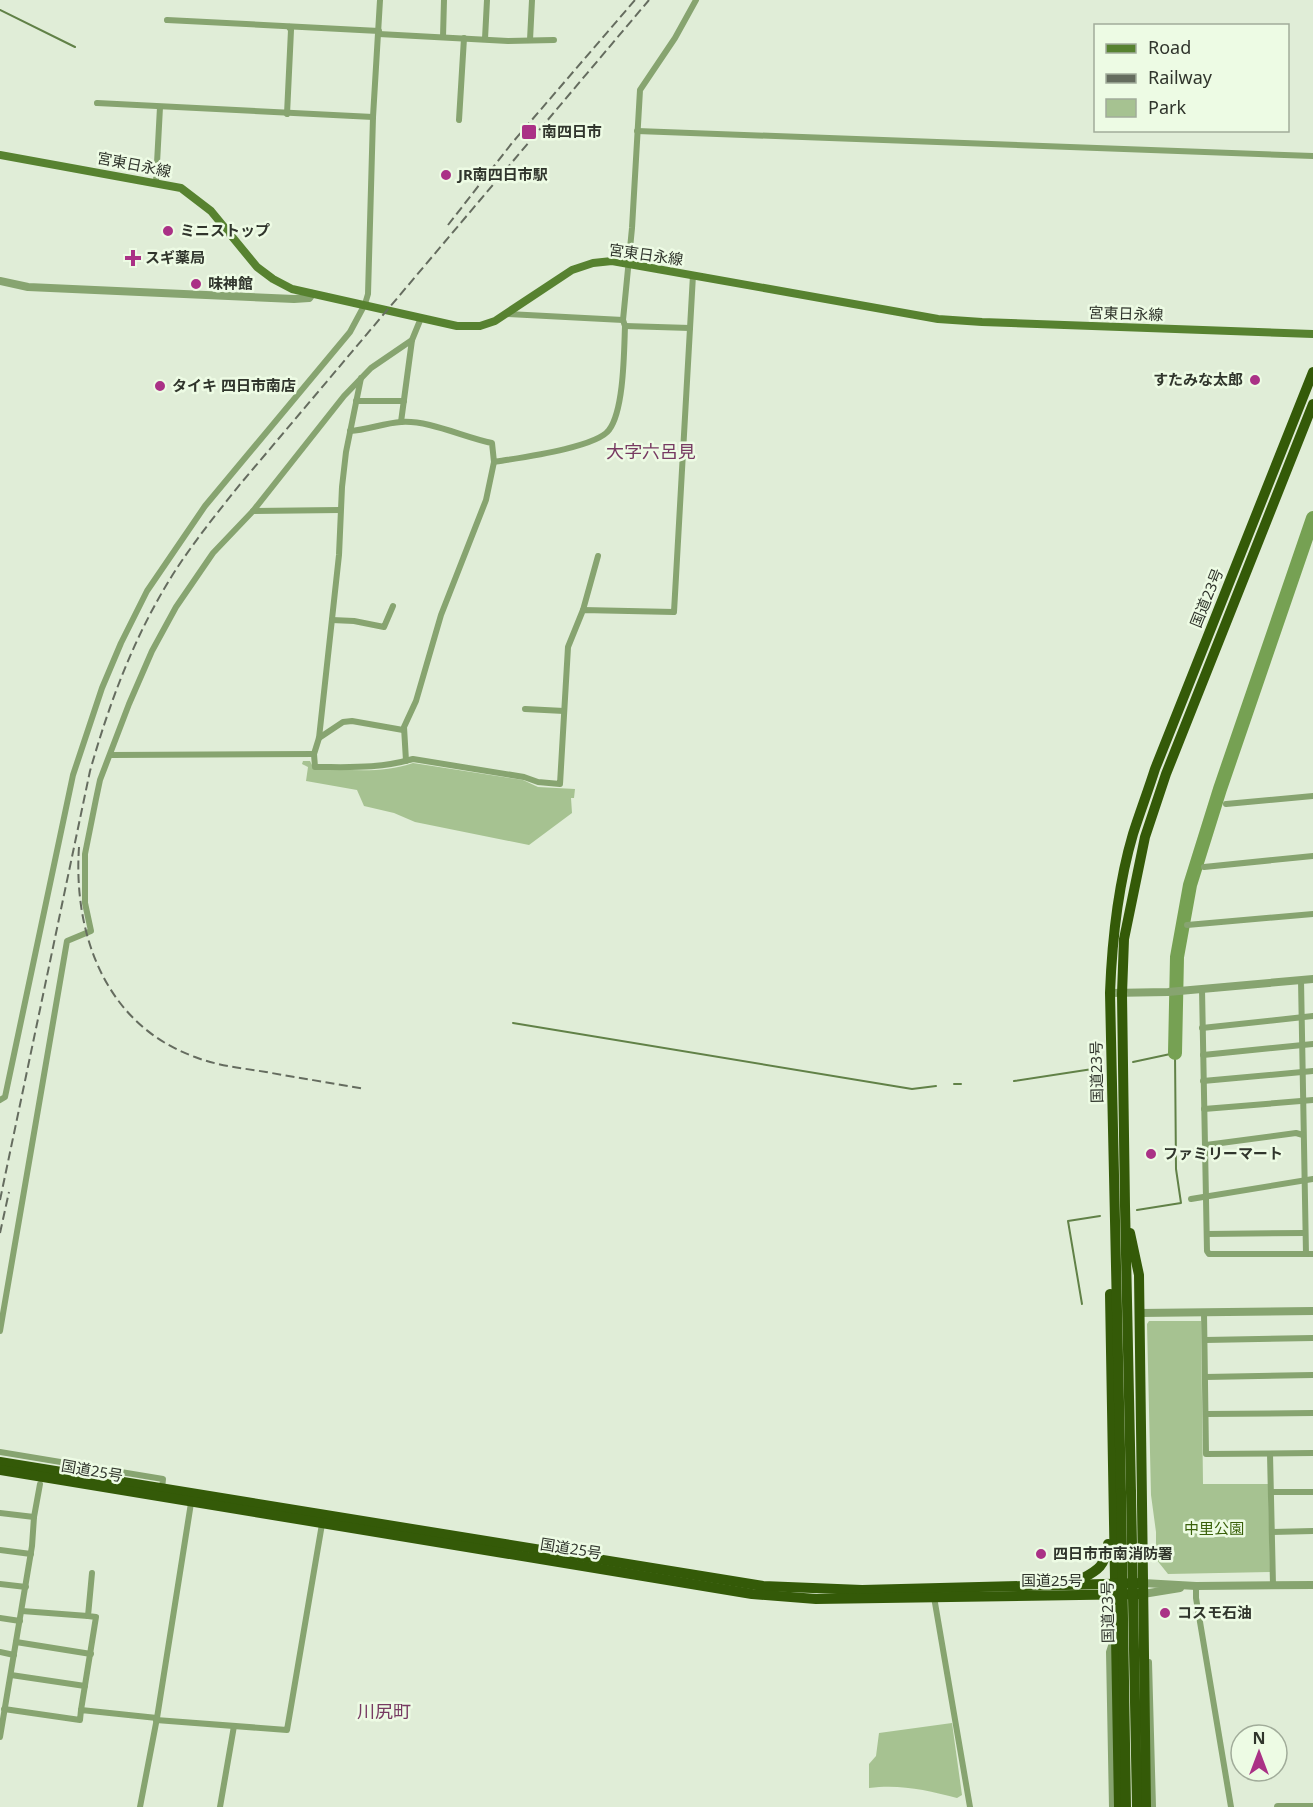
<svg xmlns="http://www.w3.org/2000/svg" width="1313" height="1807" font-family="'Noto Sans','Noto Sans JP',sans-serif">
<style>
.green{fill:#a6c291}
.lines{fill:none;stroke-linecap:round;stroke-linejoin:round}
.stream{stroke:#618147;stroke-width:2}
.river{stroke:#76a153;stroke-width:14}
.minor{stroke:#87a470;stroke-width:6}
.tertiary{stroke:#87a470;stroke-width:8}
.secondary{stroke:#578230;stroke-width:8}
.trunk{stroke:#345a08;stroke-width:10}
.rail{stroke:#656c5f;stroke-width:2;stroke-dasharray:9 4.5;stroke-linecap:butt}
.trunk-bridge{stroke:#345a08;stroke-width:10}
.poi-dot{fill:#aa3186;stroke:#edfbe4;stroke-width:2}
.labels{text-anchor:middle;stroke-width:5;stroke-linejoin:round;paint-order:stroke}
.poi-label{font-size:15px;font-weight:bold;fill:#30352c;stroke:#edfbe4;text-anchor:start}
.street-label{font-size:15px;fill:#30352c;stroke:#edfbe4}
.park-label{font-size:15px;fill:#396009;stroke:#edfbe4}
.quarter-label{font-size:18px;fill:#773a62;stroke:#edfbe4}
</style>
<rect width="100%" height="100%" fill="#e0edd7"/>
<g class="green">
<path d="M 303,761 L 310,761 L 313,767 C 347,770 380,774 413,763 L 523,780 L 538,787 L 575,789 L 574,798 L 571,798 L 572,813 L 529,845 L 415,822 L 394,813 L 364,806 L 357,790 L 306,781 L 308,767 L 302,764 Z"/>
<path d="M 1149,1321 L 1201,1321 L 1203,1484 L 1268,1484 L 1270,1572 L 1168,1574 L 1156,1559 L 1156,1532 L 1151,1495 L 1147,1324 Z"/>
<path d="M 952,1723 L 962,1795 L 957,1798 C 927,1790 900,1784 869,1788 L 869,1764 L 876,1756 L 879,1733 Z"/>
</g>
<g class="lines">
<g class="stream">
<path d="M 0,10 L 75,47"/>
<path d="M 513,1023 L 912,1089 L 936,1086"/>
<path d="M 1133,1062 L 1175,1053 L 1176,1169 L 1181,1203 L 1137,1210"/>
<path d="M 1014,1081 L 1099,1068"/>
<path d="M 954,1084 L 961,1084"/>
<path d="M 1082,1304 L 1068,1221 L 1100,1216"/>
</g>
<path class="river" d="M 1175,1053 L 1177,957 L 1190,885 L 1220,789 L 1313,518"/>
<g class="minor">
<path d="M 167,20 L 379,31"/>
<path d="M 379,34 L 508,41 L 554,40"/>
<path d="M 443,37 L 444,0"/>
<path d="M 485,39 L 487,0"/>
<path d="M 530,40 L 532,0"/>
<path d="M 97,103 L 373,117"/>
<path d="M 287,114 L 291,30 L 289,27"/>
<path d="M 459,120 L 464,38"/>
<path d="M 637,131 L 1313,156"/>
<path d="M 156,182 L 160,107"/>
<path d="M 507,314 L 623,320"/>
<path d="M 625,326 L 690,328"/>
<path d="M 361,378 L 346,452 L 342,487 L 339,555 L 319,738 L 314,754 L 315,767 C 351,767 378,769 413,759 L 524,777 L 538,782 L 560,784 L 568,647 L 583,610 L 674,612 L 693,275"/>
<path d="M 356,401 L 404,401"/>
<path d="M 401,422 L 412,340"/>
<path d="M 350,431 C 367,430 384,423 401,422 C 429,420 463,437 492,443 L 494,462 L 486,500 L 441,615 L 416,701 L 404,727 L 406,761"/>
<path d="M 494,462 C 517,458 596,448 609,430 C 624,410 624,352 625,326 L 623,320 L 632,228 L 640,90 L 675,38 L 696,0"/>
<path d="M 253,511 L 340,510"/>
<path d="M 583,610 L 598,556"/>
<path d="M 332,620 L 354,621 L 384,627 L 393,606"/>
<path d="M 525,709 L 564,711"/>
<path d="M 319,738 L 343,722 L 352,721 L 403,730"/>
<path d="M 111,755 L 314,754"/>
<path d="M 1226,804 L 1313,796"/>
<path d="M 1204,867 L 1313,856"/>
<path d="M 1187,925 L 1313,914"/>
<path d="M 1301,980 L 1306,1254 L 1313,1254"/>
<path d="M 1202,989 L 1207,1251 L 1209,1254 L 1306,1254"/>
<path d="M 1202,1028 L 1313,1016"/>
<path d="M 1203,1055 L 1313,1044"/>
<path d="M 1203,1081 L 1313,1071"/>
<path d="M 0,1100 L 5,1097 L 73,775 L 102,688 L 121,643 L 147,591 L 205,506 L 350,332 L 365,304 L 368,294 L 373,117 L 380,0"/>
<path d="M 1204,1109 L 1313,1100"/>
<path d="M 1206,1145 L 1296,1133 L 1303,1135"/>
<path d="M 1191,1199 L 1313,1179"/>
<path d="M 1207,1234 L 1305,1233"/>
<path d="M 1204,1313 L 1206,1454 L 1313,1453"/>
<path d="M 0,1331 L 67,941 L 91,931 L 85,903 L 85,854 L 96,799 L 100,780 L 129,704 L 152,651 L 176,607 L 213,553 L 253,511 L 344,396 L 371,368 L 412,340 L 421,318"/>
<path d="M 1205,1340 L 1313,1338"/>
<path d="M 1205,1377 L 1313,1375"/>
<path d="M 1206,1414 L 1313,1413"/>
<path d="M 0,1452 L 163,1479 L 162,1489"/>
<path d="M 1270,1454 L 1273,1585"/>
<path d="M 1271,1492 L 1313,1492"/>
<path d="M 0,1513 L 34,1517"/>
<path d="M 1272,1532 L 1313,1531"/>
<path d="M 0,1550 L 31,1554"/>
<path d="M 0,1584 L 26,1587"/>
<path d="M 1196,1586 L 1196,1598 L 1231,1807"/>
<path d="M 934,1597 L 970,1807"/>
<path d="M 22,1611 L 88,1616"/>
<path d="M 0,1618 L 20,1621"/>
<path d="M 16,1642 L 91,1654"/>
<path d="M 0,1652 L 14,1655"/>
<path d="M 1149,1662 L 1153,1807"/>
<path d="M 11,1675 L 85,1686"/>
<path d="M 4,1709 L 80,1720 L 81,1710 L 157,1718"/>
<path d="M 81,1710 L 96,1617 L 88,1616 L 92,1573"/>
<path d="M 156,1720 L 287,1730 L 322,1524"/>
<path d="M 0,1737 L 32,1546 L 34,1517 L 40,1484"/>
<path d="M 140,1807 L 157,1718 L 191,1503"/>
<path d="M 220,1807 L 234,1726"/>
<path d="M 1112,1807 L 1109,1652 L 1113,1640"/>
</g>
<g class="tertiary">
<path d="M 0,281 L 28,287 L 294,299 L 309,298 L 312,294"/>
<path d="M 1110,993 L 1168,992 L 1313,979"/>
<path d="M 1139,1313 L 1313,1311"/>
<path d="M 1143,1583 L 1196,1586 L 1313,1585"/>
<path d="M 1143,1594 L 1180,1588"/>
<path d="M 1278,1807 L 1313,1807"/>
</g>
<path class="secondary" d="M 0,155 L 181,188 L 211,211 L 257,267 L 273,279 L 292,289 L 457,326 L 480,326 L 495,321 L 572,270 L 593,263 L 612,261 L 938,319 L 982,322 L 1313,334"/>
<g class="trunk">
<path d="M 1130,1233 L 1139,1275 L 1146,1807"/>
<path d="M 1110,1294 L 1119,1807"/>
<path d="M 0,1462 L 763,1586 L 862,1590 L 1143,1583"/>
<path d="M 0,1470 L 752,1594 L 816,1599 L 1143,1594"/>
<path d="M 1131,1492 L 1125,1206 L 1122,994 L 1124,939 L 1145,837 L 1166,774 L 1313,404"/>
<path d="M 1121,1493 L 1110,993 C 1112,940 1118,885 1133,834 C 1140,812 1148,791 1155,769 L 1313,372"/>
<path d="M 1076,1582 C 1096,1571 1105,1569 1108,1544"/>
</g>
<g class="rail">
<path d="M 448,225 L 512,143 L 635,0"/>
<path d="M 79,847 C 73,935 106,1025 195,1057 C 218,1066 242,1068 266,1072 C 299,1078 332,1083 365,1089"/>
<path d="M 0,1200 L 90,771 C 111,697 138,626 181,562 C 200,534 221,508 242,482 L 649,0"/>
<path d="M 0,1233 L 9,1192"/>
</g>
<g class="trunk-bridge">
<path d="M 1131,1492 L 1137,1807"/>
<path d="M 1121,1493 L 1126,1807"/>
</g>
</g>
<g class="poi-dot">
<rect x="521" y="124" width="16" height="16" rx="3"/>
<circle cx="446" cy="175" r="6"/>
<circle cx="168" cy="231" r="6"/>
<path d="M130 249h6v6h6v6h-6v6h-6v-6h-6v-6h6z"/>
<circle cx="196" cy="284" r="6"/>
<circle cx="1255" cy="380" r="6"/>
<circle cx="160" cy="386" r="6"/>
<circle cx="1151" cy="1154" r="6"/>
<circle cx="1041" cy="1554" r="6"/>
<circle cx="1165" cy="1613" r="6"/>
</g>
<g class="labels">
<g class="poi-label">
<text x="542" y="137">南四日市</text>
<text x="458" y="180">JR南四日市駅</text>
<text x="180" y="236">ミニストップ</text>
<text x="145" y="263">スギ薬局</text>
<text x="208" y="289">味神館</text>
<text x="1243" y="385" text-anchor="end">すたみな太郎</text>
<text x="172" y="391">タイキ 四日市南店</text>
<text x="1163" y="1159">ファミリーマート</text>
<text x="1053" y="1559">四日市市南消防署</text>
<text x="1177" y="1618">コスモ石油</text>
</g>
<g class="street-label">
<text transform="translate(134 165) rotate(11)" y="5">宮東日永線</text>
<text transform="translate(646 255) rotate(8)" y="5">宮東日永線</text>
<text transform="translate(1126 314) rotate(2)" y="5">宮東日永線</text>
<text transform="translate(1207 598) rotate(-68)" y="5">国道23号</text>
<text transform="translate(1097 1072) rotate(-91)" y="5">国道23号</text>
<text transform="translate(92 1471) rotate(10)" y="5">国道25号</text>
<text transform="translate(571 1549) rotate(9)" y="5">国道25号</text>
<text x="1052" y="1586">国道25号</text>
<text transform="translate(1108 1612) rotate(-91)" y="5">国道23号</text>
</g>
<g class="park-label">
<text x="1214" y="1534">中里公園</text>
</g>
<g class="quarter-label">
<text x="651" y="458">大字六呂見</text>
<text x="384" y="1718">川尻町</text>
</g>
</g>
<rect x="1094" y="24" width="195" height="108" fill="#edfbe4" stroke="#a1ac9a" stroke-width="1.5"/>
<rect x="1106" y="44" width="30" height="9" fill="#578230" stroke="#a1ac9a" stroke-width="1.5"/>
<text x="1148" y="54" font-size="18" fill="#30352c">Road</text>
<rect x="1106" y="74" width="30" height="9" fill="#656c5f" stroke="#a1ac9a" stroke-width="1.5"/>
<text x="1148" y="84" font-size="18" fill="#30352c">Railway</text>
<rect x="1106" y="99" width="30" height="18" fill="#a6c291" stroke="#a1ac9a" stroke-width="1.5"/>
<text x="1148" y="114" font-size="18" fill="#30352c">Park</text>
<g transform="translate(1259 1753)"><circle r="28" fill="#edfbe4" stroke="#a1ac9a" stroke-width="1.5"/>
<path d="M0-4.5L10 22L0 15L-10 22Z" fill="#aa3186"/>
<text y="-9" font-size="16" font-weight="bold" text-anchor="middle" fill="#30352c">N</text>
</g>
</svg>
